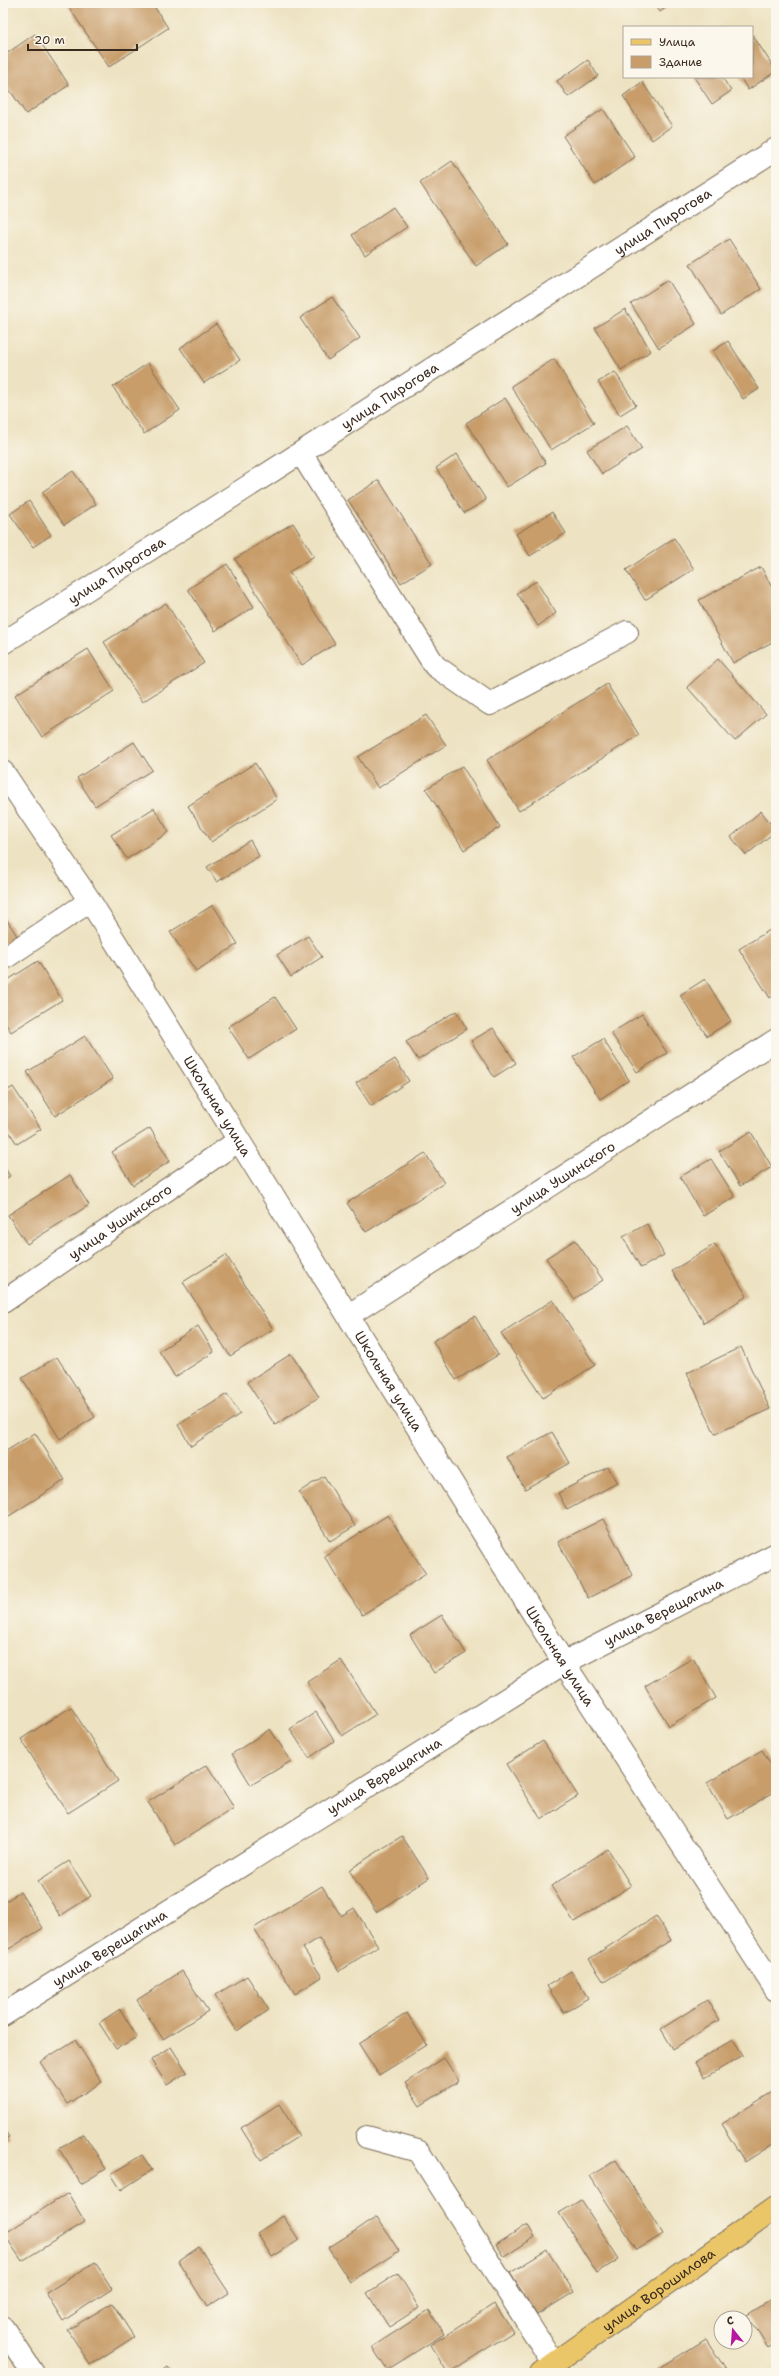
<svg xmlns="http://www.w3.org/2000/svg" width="779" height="2376" font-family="'Shantell Sans',sans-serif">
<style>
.building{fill:#c89d6a}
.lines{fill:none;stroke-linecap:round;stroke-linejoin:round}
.minor-casing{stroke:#796a57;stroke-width:24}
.major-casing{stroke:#796a57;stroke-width:24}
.minor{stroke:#fff;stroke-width:22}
.major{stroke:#ebc669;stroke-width:22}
.labels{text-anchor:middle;stroke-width:3;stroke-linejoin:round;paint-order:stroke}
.street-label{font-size:14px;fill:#3b2a1e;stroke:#fbf7ec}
</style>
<rect width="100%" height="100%" fill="#fbf7ec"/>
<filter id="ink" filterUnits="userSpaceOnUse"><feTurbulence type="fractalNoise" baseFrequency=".025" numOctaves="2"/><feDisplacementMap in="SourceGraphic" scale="8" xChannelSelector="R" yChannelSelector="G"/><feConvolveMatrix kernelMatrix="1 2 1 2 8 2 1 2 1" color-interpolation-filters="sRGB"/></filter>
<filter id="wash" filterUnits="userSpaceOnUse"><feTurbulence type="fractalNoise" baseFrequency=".012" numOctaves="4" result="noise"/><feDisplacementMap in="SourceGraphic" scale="16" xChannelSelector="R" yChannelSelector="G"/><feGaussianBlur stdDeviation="0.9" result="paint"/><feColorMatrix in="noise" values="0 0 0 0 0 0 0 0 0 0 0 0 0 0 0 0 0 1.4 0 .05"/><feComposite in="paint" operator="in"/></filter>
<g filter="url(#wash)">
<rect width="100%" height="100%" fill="#ede2c1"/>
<g id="blocks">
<g class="building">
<path d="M 66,3 L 152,3 L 168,28 L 109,67 Z"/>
<path d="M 654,3 L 673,3 L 660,12 Z"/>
<path d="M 35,34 L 69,85 L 26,114 L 3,80 L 3,56 Z"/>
<path d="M 752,34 L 776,71 L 748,90 L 740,77 L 752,77 Z"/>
<path d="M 588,60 L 598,76 L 568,97 L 557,81 Z"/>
<path d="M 694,77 L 722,77 L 731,91 L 712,104 Z"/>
<path d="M 642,82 L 672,126 L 652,140 L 623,96 Z"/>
<path d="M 603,109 L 635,157 L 595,185 L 563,136 Z"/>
<path d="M 452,161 L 508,244 L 476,266 L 420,183 Z"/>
<path d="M 393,207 L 407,227 L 365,255 L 352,235 Z"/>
<path d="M 729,239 L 761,289 L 721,315 L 690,264 Z"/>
<path d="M 668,280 L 696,324 L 659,348 L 631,304 Z"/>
<path d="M 332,297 L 360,338 L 328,360 L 300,318 Z"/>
<path d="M 625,309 L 651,351 L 621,370 L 595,328 Z"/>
<path d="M 216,324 L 240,360 L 204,383 L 180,348 Z"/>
<path d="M 728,341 L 759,389 L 743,399 L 713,351 Z"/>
<path d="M 554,359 L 594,423 L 551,450 L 511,386 Z"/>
<path d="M 148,363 L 180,410 L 144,434 L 113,387 Z"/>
<path d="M 615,372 L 636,405 L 620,415 L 598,382 Z"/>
<path d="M 505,398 L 546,463 L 507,487 L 466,423 Z"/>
<path d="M 627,426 L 642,449 L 602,474 L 587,450 Z"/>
<path d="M 457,454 L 486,500 L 464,513 L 436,468 Z"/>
<path d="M 73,471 L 96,504 L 64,525 L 42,492 Z"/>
<path d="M 379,480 L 432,564 L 401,583 L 348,500 Z"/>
<path d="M 29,501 L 51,535 L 33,547 L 10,514 Z"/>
<path d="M 552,512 L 566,533 L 530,556 L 516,534 Z"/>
<path d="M 293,523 L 314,556 L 289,572 L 335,644 L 302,665 L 235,559 Z"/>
<path d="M 674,538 L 694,569 L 645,600 L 626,570 Z"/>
<path d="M 227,564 L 254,607 L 215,631 L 188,589 Z"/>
<path d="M 761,567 L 776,595 L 776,640 L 733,663 L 699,600 Z"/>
<path d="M 536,581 L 556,613 L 538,626 L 517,593 Z"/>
<path d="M 166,603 L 204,663 L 142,702 L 104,642 Z"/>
<path d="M 88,649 L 114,691 L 42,737 L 15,695 Z"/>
<path d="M 718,659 L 766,714 L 735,741 L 687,687 Z"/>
<path d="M 607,684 L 639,735 L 519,811 L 487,760 Z"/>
<path d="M 426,715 L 446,745 L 378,788 L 358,757 Z"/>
<path d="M 134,742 L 152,770 L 95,806 L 77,778 Z"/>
<path d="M 255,763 L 277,799 L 211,842 L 188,806 Z"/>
<path d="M 462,766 L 500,827 L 464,850 L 426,789 Z"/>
<path d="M 154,808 L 169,832 L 127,859 L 111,835 Z"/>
<path d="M 761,811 L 776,831 L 746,855 L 731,837 Z"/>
<path d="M 250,840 L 259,856 L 217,882 L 207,867 Z"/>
<path d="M 213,905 L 238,944 L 196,971 L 170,932 Z"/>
<path d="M 3,914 L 19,939 L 3,949 Z"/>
<path d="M 773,928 L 776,932 L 776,993 L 770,998 L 739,949 Z"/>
<path d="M 308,936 L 322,957 L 291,977 L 277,955 Z"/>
<path d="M 38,961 L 62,1000 L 11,1032 L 3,1020 L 3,983 Z"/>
<path d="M 705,979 L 731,1021 L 707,1036 L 680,995 Z"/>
<path d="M 275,997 L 296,1029 L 249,1059 L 228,1027 Z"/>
<path d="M 456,1011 L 467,1029 L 418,1060 L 406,1042 Z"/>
<path d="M 642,1014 L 667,1053 L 637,1072 L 611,1033 Z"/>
<path d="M 493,1028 L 516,1063 L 494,1077 L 471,1041 Z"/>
<path d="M 85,1036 L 113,1079 L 55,1116 L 27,1072 Z"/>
<path d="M 603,1039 L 629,1080 L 600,1099 L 573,1057 Z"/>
<path d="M 395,1059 L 409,1081 L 371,1106 L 356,1083 Z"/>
<path d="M 13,1087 L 41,1129 L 17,1144 L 3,1122 L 3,1093 Z"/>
<path d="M 150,1128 L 170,1161 L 133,1185 L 112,1152 Z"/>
<path d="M 751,1132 L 772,1167 L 740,1186 L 719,1151 Z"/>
<path d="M 425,1153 L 444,1183 L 366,1232 L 347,1203 Z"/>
<path d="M 711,1159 L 735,1197 L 703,1216 L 680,1177 Z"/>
<path d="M 3,1165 L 10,1176 L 3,1181 Z"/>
<path d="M 70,1175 L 89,1205 L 27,1244 L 8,1215 Z"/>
<path d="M 647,1224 L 664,1255 L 641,1268 L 623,1237 Z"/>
<path d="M 575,1240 L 603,1280 L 574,1299 L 546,1258 Z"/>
<path d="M 715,1244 L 747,1296 L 704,1323 L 672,1271 Z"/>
<path d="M 226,1255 L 273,1329 L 230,1356 L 183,1282 Z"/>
<path d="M 553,1300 L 595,1365 L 543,1398 L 501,1333 Z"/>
<path d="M 475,1316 L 498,1355 L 456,1380 L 433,1341 Z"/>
<path d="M 198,1326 L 214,1352 L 175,1377 L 159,1351 Z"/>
<path d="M 741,1347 L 770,1409 L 715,1434 L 687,1373 Z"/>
<path d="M 291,1354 L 319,1397 L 275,1425 L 247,1382 Z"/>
<path d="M 57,1357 L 95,1417 L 60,1439 L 22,1378 Z"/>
<path d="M 227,1394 L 240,1414 L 191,1446 L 178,1425 Z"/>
<path d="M 552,1432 L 570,1463 L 525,1489 L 507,1457 Z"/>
<path d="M 35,1433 L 65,1480 L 9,1516 L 3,1506 L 3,1453 Z"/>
<path d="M 608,1467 L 617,1483 L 567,1510 L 558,1493 Z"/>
<path d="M 324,1476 L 355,1526 L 330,1541 L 299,1492 Z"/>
<path d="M 388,1515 L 426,1574 L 362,1615 L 324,1556 Z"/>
<path d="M 603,1519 L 633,1575 L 588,1598 L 558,1542 Z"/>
<path d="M 442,1615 L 466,1653 L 434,1673 L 410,1635 Z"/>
<path d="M 693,1658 L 716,1698 L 669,1726 L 645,1686 Z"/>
<path d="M 341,1660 L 376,1714 L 342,1736 L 307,1682 Z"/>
<path d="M 71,1707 L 118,1781 L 68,1813 L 21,1739 Z"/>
<path d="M 316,1712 L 334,1741 L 309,1758 L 290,1729 Z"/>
<path d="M 270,1729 L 291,1761 L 251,1785 L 232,1754 Z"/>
<path d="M 543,1741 L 578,1796 L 541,1819 L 506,1764 Z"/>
<path d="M 762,1750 L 776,1773 L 776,1791 L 728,1819 L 707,1783 Z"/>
<path d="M 207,1765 L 234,1808 L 175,1845 L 148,1802 Z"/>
<path d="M 402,1836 L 429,1878 L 376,1912 L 349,1870 Z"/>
<path d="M 608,1849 L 631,1886 L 574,1922 L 551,1886 Z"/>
<path d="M 69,1861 L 91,1896 L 60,1916 L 38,1881 Z"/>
<path d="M 322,1886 L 341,1916 L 354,1908 L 378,1946 L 339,1971 L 319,1938 L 303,1948 L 322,1977 L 295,1994 L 254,1928 Z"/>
<path d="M 20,1892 L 43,1928 L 9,1949 L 3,1940 L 3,1903 Z"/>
<path d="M 656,1916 L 671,1940 L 604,1982 L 589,1959 Z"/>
<path d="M 182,1971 L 208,2011 L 163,2039 L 137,2000 Z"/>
<path d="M 571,1971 L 588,1998 L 564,2013 L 547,1986 Z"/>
<path d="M 247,1976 L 269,2010 L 237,2031 L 215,1995 Z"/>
<path d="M 707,2000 L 719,2020 L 673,2049 L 661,2029 Z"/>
<path d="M 120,2009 L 137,2037 L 116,2049 L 99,2023 Z"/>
<path d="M 407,2013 L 427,2045 L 379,2075 L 359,2044 Z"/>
<path d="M 733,2039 L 743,2055 L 705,2078 L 695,2063 Z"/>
<path d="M 75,2040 L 102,2082 L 67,2104 L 40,2062 Z"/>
<path d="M 171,2047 L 187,2072 L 167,2085 L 151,2060 Z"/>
<path d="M 444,2058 L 459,2081 L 420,2106 L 405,2083 Z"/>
<path d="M 774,2091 L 776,2095 L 776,2142 L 745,2162 L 721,2124 Z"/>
<path d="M 279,2104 L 299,2136 L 261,2160 L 241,2128 Z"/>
<path d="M 3,2128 L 9,2137 L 3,2140 Z"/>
<path d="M 84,2134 L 106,2169 L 81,2184 L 59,2149 Z"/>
<path d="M 142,2155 L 152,2170 L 121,2190 L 111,2174 Z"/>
<path d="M 616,2160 L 663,2234 L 637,2250 L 590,2176 Z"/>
<path d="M 68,2193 L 85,2222 L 22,2261 L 4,2234 Z"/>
<path d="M 581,2200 L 619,2259 L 597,2273 L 559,2213 Z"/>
<path d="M 283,2216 L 299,2240 L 272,2257 L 257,2233 Z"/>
<path d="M 377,2217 L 399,2251 L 350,2282 L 328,2248 Z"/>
<path d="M 527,2224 L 535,2237 L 504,2257 L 496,2245 Z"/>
<path d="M 199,2247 L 229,2293 L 207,2307 L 178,2261 Z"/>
<path d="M 547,2250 L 574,2292 L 537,2315 L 510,2273 Z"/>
<path d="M 95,2262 L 112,2289 L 63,2321 L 46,2293 Z"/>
<path d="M 398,2273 L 419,2308 L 389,2327 L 367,2293 Z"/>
<path d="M 776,2297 L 776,2343 L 768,2348 L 747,2315 Z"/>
<path d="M 112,2303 L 134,2337 L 90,2365 L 68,2330 Z"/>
<path d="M 495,2304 L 513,2332 L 448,2373 L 430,2345 Z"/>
<path d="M 429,2310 L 444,2334 L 387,2370 L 372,2347 Z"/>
<path d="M 706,2339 L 728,2373 L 660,2373 L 658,2369 Z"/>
<path d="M 168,2367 L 172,2373 L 159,2373 Z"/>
</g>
</g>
</g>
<g filter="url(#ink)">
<use href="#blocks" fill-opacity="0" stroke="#796a57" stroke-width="1"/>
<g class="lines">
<defs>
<g id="minor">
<path d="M 301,453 L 435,666 L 490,704 L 627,632"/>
<path id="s1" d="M 3,643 L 776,149"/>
<path id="s2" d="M 3,772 L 90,901 L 564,1663 L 776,1990"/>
<path d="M 3,959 L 90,901"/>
<path id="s3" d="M 3,1302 L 238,1141"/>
<path id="s4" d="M 349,1315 L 776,1040"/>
<path id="s5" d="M 3,2015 L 564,1663 L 776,1554"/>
<path d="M 367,2137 L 418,2151 L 554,2364"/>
<path d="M 3,2328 L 33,2373"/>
</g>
<g id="major">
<path id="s6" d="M 541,2373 L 776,2207"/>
</g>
</defs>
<use href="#minor" class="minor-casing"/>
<use href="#major" class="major-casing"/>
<use href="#minor" class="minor"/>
<use href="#major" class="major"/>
</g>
</g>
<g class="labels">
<g class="street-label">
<text dy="5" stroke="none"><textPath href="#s1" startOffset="783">улица Пирогова</textPath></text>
<text dy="5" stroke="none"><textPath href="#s1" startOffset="459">улица Пирогова</textPath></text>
<text dy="5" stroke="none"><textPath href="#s1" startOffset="135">улица Пирогова</textPath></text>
<text dy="5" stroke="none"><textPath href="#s2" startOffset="397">Школьная улица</textPath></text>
<text dy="5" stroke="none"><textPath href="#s4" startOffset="254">улица Ушинского</textPath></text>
<text dy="5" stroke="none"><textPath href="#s3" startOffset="142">улица Ушинского</textPath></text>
<text dy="5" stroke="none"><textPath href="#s2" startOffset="721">Школьная улица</textPath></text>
<text dy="5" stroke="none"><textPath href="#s5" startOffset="774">улица Верещагина</textPath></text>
<text dy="5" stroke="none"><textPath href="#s2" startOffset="1045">Школьная улица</textPath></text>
<text dy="5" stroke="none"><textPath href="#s5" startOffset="450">улица Верещагина</textPath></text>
<text dy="5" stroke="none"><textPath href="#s5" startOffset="126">улица Верещагина</textPath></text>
<text dy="5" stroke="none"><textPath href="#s6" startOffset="144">улица Ворошилова</textPath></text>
</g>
</g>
<rect width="779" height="2376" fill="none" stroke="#fbf7ec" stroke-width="16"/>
<rect x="623" y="26" width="130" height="52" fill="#fbf7ec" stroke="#aea59a"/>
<rect x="631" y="39" width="20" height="6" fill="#ebc669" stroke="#aea59a"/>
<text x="659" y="46" font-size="12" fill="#3b2a1e">Улица</text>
<rect x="631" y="56" width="20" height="12" fill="#c89d6a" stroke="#aea59a"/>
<text x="659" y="66" font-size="12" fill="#3b2a1e">Здание</text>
<g transform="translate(733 2330) rotate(343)"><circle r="19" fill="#fbf7ec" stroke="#aea59a"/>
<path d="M0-3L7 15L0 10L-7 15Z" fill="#b5179e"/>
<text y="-6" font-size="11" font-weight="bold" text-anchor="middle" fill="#3b2a1e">С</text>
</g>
<path d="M28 44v6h109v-6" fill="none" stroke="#3b2a1e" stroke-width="2"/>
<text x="34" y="44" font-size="12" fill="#3b2a1e" stroke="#fbf7ec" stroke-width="3" paint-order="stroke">20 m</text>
</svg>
